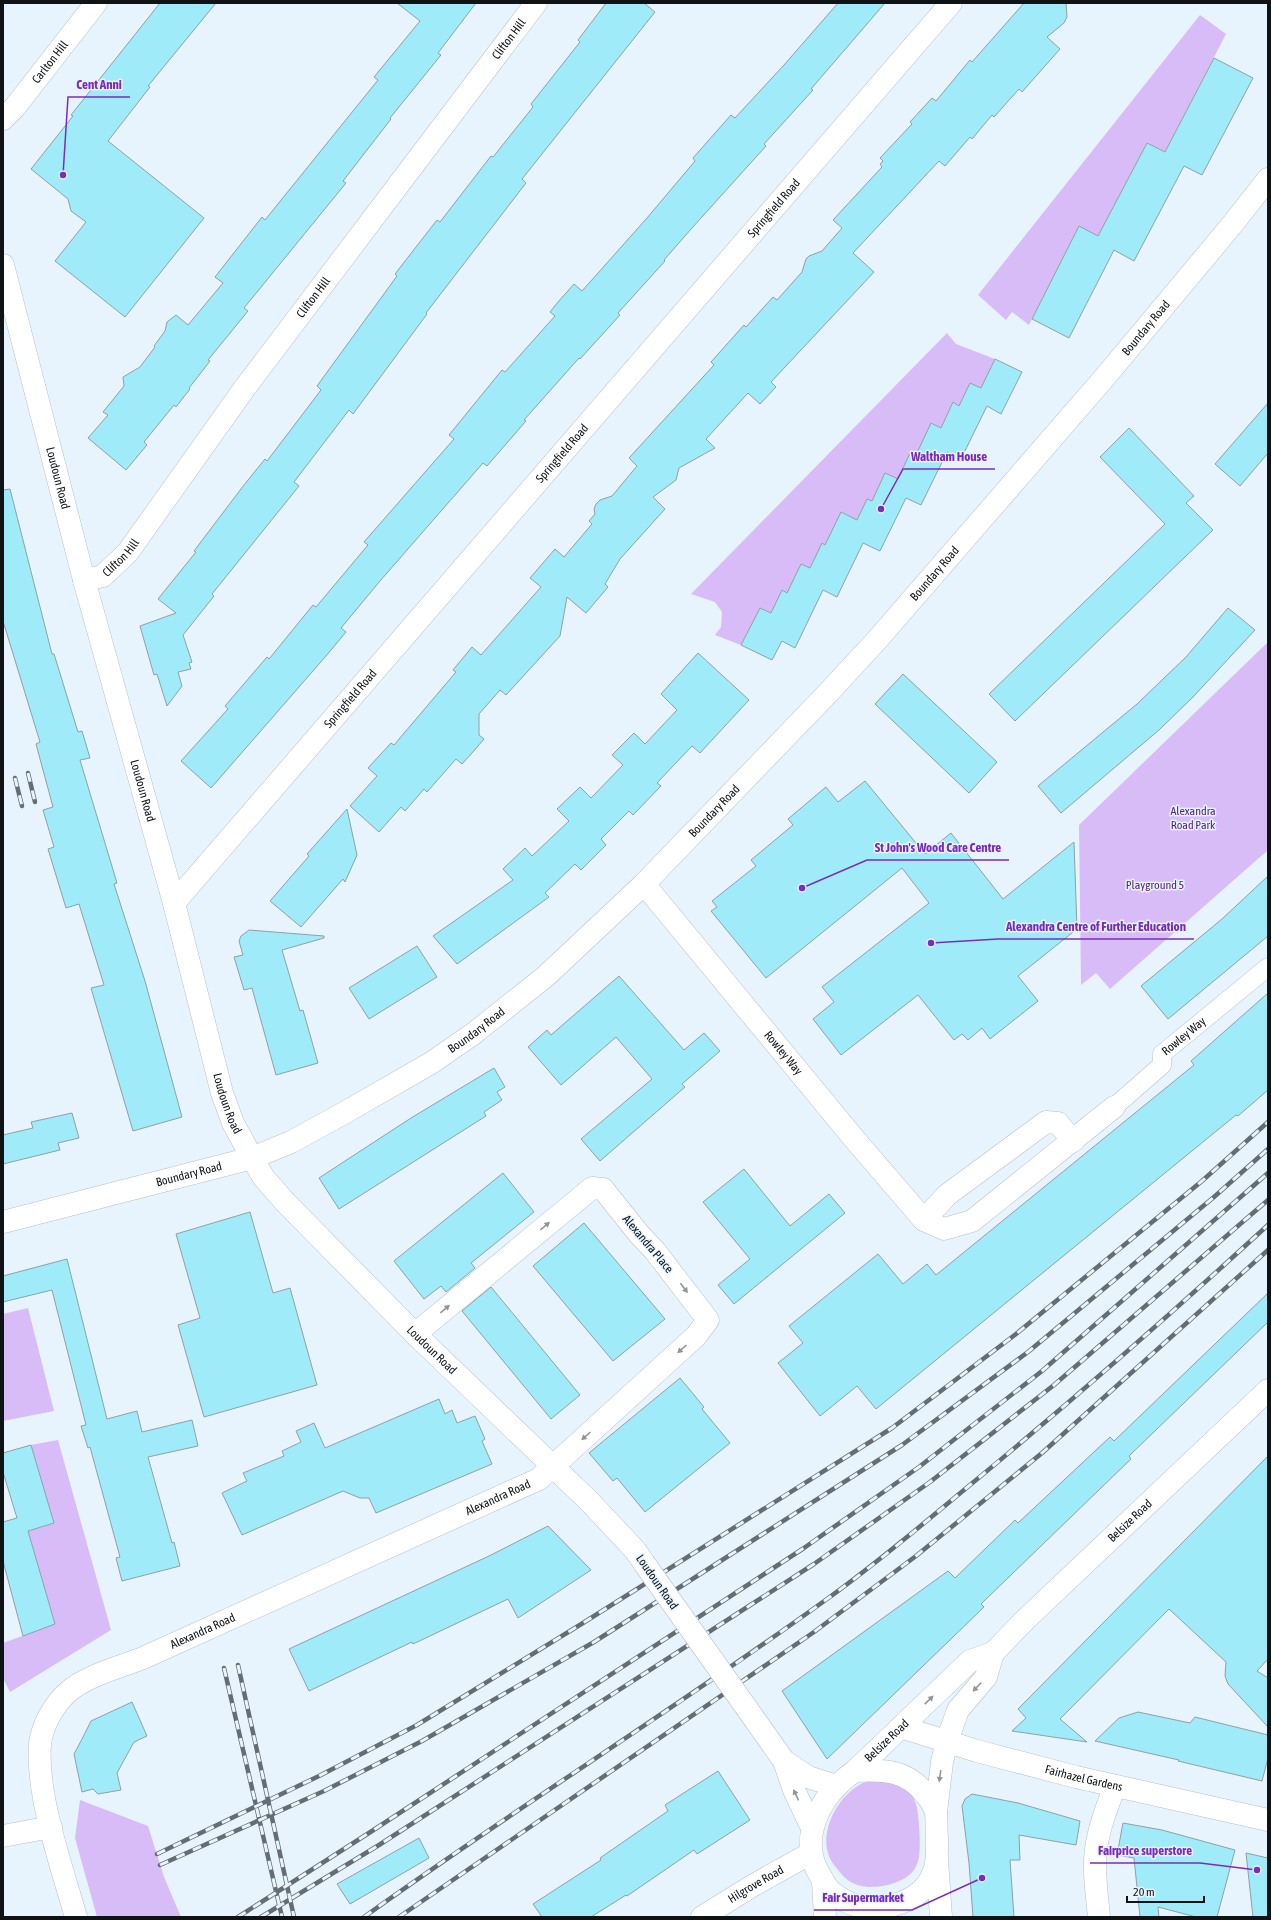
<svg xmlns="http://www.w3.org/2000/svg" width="1271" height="1920" font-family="'Asap Condensed',sans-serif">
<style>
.green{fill:#d7bcf8}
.building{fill:#9febf9;stroke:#90a0a3}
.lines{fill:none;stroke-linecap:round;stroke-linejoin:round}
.pedestrian-casing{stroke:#b5c1ca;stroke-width:19}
.minor-casing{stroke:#b5c1ca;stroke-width:23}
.tertiary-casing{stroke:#b5c1ca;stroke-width:23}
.secondary-casing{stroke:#b5c1ca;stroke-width:23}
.pedestrian{stroke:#fff;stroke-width:18}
.minor{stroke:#fff;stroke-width:22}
.tertiary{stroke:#fff;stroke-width:22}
.secondary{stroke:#fff;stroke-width:22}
.rail-casing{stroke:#656c72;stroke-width:4.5}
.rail{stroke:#e7f4fe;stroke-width:3;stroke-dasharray:9;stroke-linecap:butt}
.tertiary-bridge-casing{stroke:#b5c1ca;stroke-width:23;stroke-linecap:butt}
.tertiary-bridge{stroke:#fff;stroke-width:22}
.oneway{fill:#939596}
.labels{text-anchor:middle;stroke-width:3;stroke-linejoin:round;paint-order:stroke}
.street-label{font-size:12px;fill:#0f1316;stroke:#e7f4fe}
.park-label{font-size:12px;fill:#582285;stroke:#e7f4fe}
.leader{fill:none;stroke:#7b2cbf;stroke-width:1.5}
.callout-dot{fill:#7b2cbf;stroke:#e7f4fe;stroke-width:1.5}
.callout-label{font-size:13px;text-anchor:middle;font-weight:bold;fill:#7b2cbf;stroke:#e7f4fe;stroke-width:3;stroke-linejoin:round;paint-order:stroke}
</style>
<rect width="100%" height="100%" fill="#e7f4fe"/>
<g class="green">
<path d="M 1200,15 L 1226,34 L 1165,152 L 1147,143 L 1098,236 L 1079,227 L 1029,325 L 1012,312 L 1006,320 L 978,295 Z"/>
<path d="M 947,333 L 956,344 L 995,359 L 981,388 L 970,383 L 959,406 L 953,403 L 941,428 L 932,423 L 916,455 L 910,453 L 898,479 L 885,473 L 872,501 L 867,499 L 857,520 L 842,512 L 825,545 L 810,568 L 801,564 L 787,593 L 782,591 L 771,613 L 760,608 L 741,645 L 715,635 L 721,627 L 722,612 L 715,602 L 691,594 Z"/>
<path d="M 1268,642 L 1268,850 L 1110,989 L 1096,973 L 1081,985 L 1079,825 Z"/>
<path d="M 28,1308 L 54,1411 L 3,1421 L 3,1314 Z"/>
<path d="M 58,1440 L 111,1630 L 10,1692 L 3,1678 L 3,1643 L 55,1624 L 28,1531 L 54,1523 L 31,1445 Z"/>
<path d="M 877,1780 C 886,1782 898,1783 906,1789 C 910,1792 915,1800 916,1804 C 919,1813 921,1847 919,1856 C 919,1860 916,1867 914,1870 C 903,1885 871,1891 855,1884 C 846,1881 840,1872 835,1866 C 814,1840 835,1799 859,1785 C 864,1782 871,1781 877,1780 Z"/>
<path d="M 80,1800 L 148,1826 L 164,1877 L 181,1917 L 97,1917 L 75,1838 Z"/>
</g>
<g class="building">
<path d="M 160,3 L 216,3 L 148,86 L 150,87 L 108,141 L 204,218 L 125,317 L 55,261 L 86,222 L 71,211 L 68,199 L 31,169 L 73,116 L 71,115 Z"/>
<path d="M 397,3 L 476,3 L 438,53 L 441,55 L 390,118 L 391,119 L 343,181 L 346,183 L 244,308 L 248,311 L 208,360 L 210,361 L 189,388 L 190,389 L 176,407 L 174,405 L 144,442 L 147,445 L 126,470 L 88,438 L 108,415 L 103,412 L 124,386 L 123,377 L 140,367 L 155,347 L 154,346 L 165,331 L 167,322 L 176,315 L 188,325 L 223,283 L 215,277 L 262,217 L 265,220 L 378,80 L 374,77 L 420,21 Z"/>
<path d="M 606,3 L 644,3 L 655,12 L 522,179 L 526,183 L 426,313 L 427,314 L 353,414 L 349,410 L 294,482 L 299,486 L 212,594 L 214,596 L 183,635 L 192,662 L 189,663 L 191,669 L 178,672 L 182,686 L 167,706 L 157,674 L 154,675 L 140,626 L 176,613 L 158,599 L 196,552 L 194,551 L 244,485 L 265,459 L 267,461 L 321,390 L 317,386 L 397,276 L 395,274 L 437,220 L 440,222 L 491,156 L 493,157 L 533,107 L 531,104 L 580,42 L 578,40 Z"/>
<path d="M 838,3 L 885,3 L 811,89 L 813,90 L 764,144 L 766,146 L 692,228 L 664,260 L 665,261 L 618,313 L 620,315 L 580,359 L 579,358 L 524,420 L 526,421 L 487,466 L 483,463 L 380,581 L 341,628 L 346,632 L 326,656 L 211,788 L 181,761 L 228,709 L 225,706 L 267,657 L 269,659 L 313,605 L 316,607 L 368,545 L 364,542 L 454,439 L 449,435 L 502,370 L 505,372 L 555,316 L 550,312 L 558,302 L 574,284 L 582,291 L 647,218 L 695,161 L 693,158 L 731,115 L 735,118 L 784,65 Z"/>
<path d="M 1024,3 L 1066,3 L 1067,17 L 1064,23 L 1047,37 L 1060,49 L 1022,92 L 1019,89 L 994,117 L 992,115 L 972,139 L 970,137 L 945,166 L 939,161 L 853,253 L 874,272 L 771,382 L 776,387 L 760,404 L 748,393 L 706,439 L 715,448 L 679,468 L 676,480 L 653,497 L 665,509 L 620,559 L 605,584 L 608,587 L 586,613 L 567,597 L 560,636 L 506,695 L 500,690 L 479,714 L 479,735 L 484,739 L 472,753 L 462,764 L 456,759 L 427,792 L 424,789 L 405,811 L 401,807 L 379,832 L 350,806 L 377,776 L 368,768 L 391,743 L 394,745 L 456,672 L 453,670 L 472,647 L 481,655 L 541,587 L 530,578 L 555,549 L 564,557 L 592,524 L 589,521 L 595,514 L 594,509 L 596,504 L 600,500 L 612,496 L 637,466 L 629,458 L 714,365 L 711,362 L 744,325 L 746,327 L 773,297 L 777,300 L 802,272 L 806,259 L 809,256 L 822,251 L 842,228 L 833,220 L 882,167 L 880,164 L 883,161 L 880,158 L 912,124 L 910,122 L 932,98 L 936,101 L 970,60 L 972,62 Z"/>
<path d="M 1214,58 L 1253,78 L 1202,175 L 1184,166 L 1134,261 L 1114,250 L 1069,338 L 1032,319 L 1079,226 L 1098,236 L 1147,143 L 1165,152 Z"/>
<path d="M 995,359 L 1022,372 L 1001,414 L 987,406 L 961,459 L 947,452 L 921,505 L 906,498 L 880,551 L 863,543 L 837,597 L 823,590 L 795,648 L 782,641 L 772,660 L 741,645 L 760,608 L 771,613 L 782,590 L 787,593 L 801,564 L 810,568 L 822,543 L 825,545 L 841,512 L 857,520 L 867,499 L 872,501 L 885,473 L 898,479 L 910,453 L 916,455 L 931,423 L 941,428 L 953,402 L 959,406 L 970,383 L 981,388 Z"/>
<path d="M 1268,403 L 1268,453 L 1240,486 L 1215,464 Z"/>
<path d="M 1129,428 L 1194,496 L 1186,503 L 1213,530 L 1015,721 L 989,694 L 1165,524 L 1100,457 Z"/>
<path d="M 10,489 L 52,654 L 54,654 L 78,732 L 82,731 L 90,758 L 80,760 L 117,883 L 114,884 L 145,981 L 182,1117 L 133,1131 L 91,988 L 104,985 L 79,904 L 66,908 L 48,849 L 54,847 L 43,810 L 53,807 L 36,744 L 40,742 L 3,621 L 3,490 Z"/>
<path d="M 1228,608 L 1255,630 L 1193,697 L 1159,730 L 1061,813 L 1038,786 L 1137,704 L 1186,657 Z"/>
<path d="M 698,653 L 749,700 L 700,753 L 692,746 L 657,783 L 661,786 L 633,815 L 629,811 L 601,839 L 606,845 L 581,870 L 575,864 L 545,893 L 549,897 L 457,964 L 433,936 L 513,880 L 503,869 L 525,848 L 532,856 L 569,821 L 557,809 L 580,787 L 591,798 L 623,765 L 612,755 L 634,733 L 645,744 L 677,710 L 661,694 Z"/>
<path d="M 903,674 L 997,762 L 969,793 L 875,704 Z"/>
<path d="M 865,781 L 925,854 L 951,833 L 1003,899 L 1074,842 L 1077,929 L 1018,976 L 1038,1001 L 990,1039 L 982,1028 L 968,1040 L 962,1034 L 954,1040 L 918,995 L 841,1055 L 813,1019 L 834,1002 L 822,987 L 929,903 L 902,868 L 766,978 L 711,911 L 717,907 L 712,901 L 756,866 L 751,860 L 793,825 L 788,819 L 826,787 L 838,802 Z"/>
<path d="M 347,809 L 357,855 L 345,882 L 343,879 L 301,927 L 270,901 L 309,856 L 307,854 Z"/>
<path d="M 1268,876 L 1268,936 L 1168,1019 L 1141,986 L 1222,919 Z"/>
<path d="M 249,930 L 324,936 L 324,938 L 282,950 L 300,1011 L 303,1010 L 318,1063 L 276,1075 L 252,988 L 244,990 L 234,957 L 243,955 L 239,941 L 241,936 Z"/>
<path d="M 417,946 L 437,977 L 369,1019 L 349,988 Z"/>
<path d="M 619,976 L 684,1050 L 704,1033 L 720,1051 L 682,1084 L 685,1087 L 600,1161 L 581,1139 L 652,1079 L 616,1037 L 561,1085 L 528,1047 L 547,1030 L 551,1035 Z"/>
<path d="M 1268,993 L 1268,1090 L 1238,1116 L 1236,1115 L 876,1409 L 857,1386 L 820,1416 L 778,1363 L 803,1343 L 789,1326 L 878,1254 L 903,1284 L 927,1264 L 936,1275 L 1194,1065 L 1191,1061 Z"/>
<path d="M 494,1068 L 505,1087 L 497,1092 L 502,1100 L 484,1112 L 486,1116 L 339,1209 L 319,1178 L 411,1118 Z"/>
<path d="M 72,1113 L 79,1138 L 58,1143 L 60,1150 L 3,1164 L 3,1135 L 33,1128 L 31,1122 Z"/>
<path d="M 744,1169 L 790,1226 L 829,1194 L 845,1213 L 734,1304 L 718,1285 L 750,1259 L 703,1202 Z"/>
<path d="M 503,1173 L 534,1212 L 471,1263 L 475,1268 L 446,1292 L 441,1286 L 424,1299 L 394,1261 Z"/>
<path d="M 250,1212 L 273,1293 L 290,1288 L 317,1385 L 204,1417 L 178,1325 L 200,1318 L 176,1234 Z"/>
<path d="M 584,1223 L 665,1319 L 613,1361 L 533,1266 Z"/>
<path d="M 67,1259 L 107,1419 L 137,1411 L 142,1432 L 192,1420 L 198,1446 L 148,1457 L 172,1543 L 174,1542 L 180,1566 L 122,1581 L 116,1558 L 120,1557 L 90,1447 L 88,1448 L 81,1426 L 86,1425 L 52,1290 L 3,1302 L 3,1276 Z"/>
<path d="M 491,1287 L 580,1395 L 551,1419 L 462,1311 Z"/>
<path d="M 1268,1293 L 1268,1322 L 1129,1456 L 1131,1459 L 981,1604 L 984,1607 L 827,1759 L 782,1691 L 948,1571 L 955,1578 L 1015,1520 L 1018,1523 L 1110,1437 L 1114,1441 Z"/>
<path d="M 680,1378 L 704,1407 L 702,1409 L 730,1443 L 645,1512 L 617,1478 L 613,1481 L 589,1453 Z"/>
<path d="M 439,1399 L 445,1414 L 452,1410 L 457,1423 L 475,1416 L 485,1439 L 482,1441 L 492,1464 L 376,1513 L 369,1498 L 360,1498 L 343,1491 L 242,1535 L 222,1493 L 247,1481 L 243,1473 L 284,1456 L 282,1451 L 301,1442 L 296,1431 L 314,1423 L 325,1448 Z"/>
<path d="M 31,1445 L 54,1523 L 28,1531 L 55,1624 L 23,1636 L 3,1561 L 3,1522 L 17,1518 L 3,1472 L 3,1453 Z"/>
<path d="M 1268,1456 L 1268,1659 L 1257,1671 L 1268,1678 L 1268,1727 L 1228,1684 L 1225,1676 L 1226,1662 L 1169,1609 L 1060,1719 L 1087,1742 L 1012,1731 L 1026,1718 L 1018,1709 Z"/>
<path d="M 548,1526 L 591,1570 L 518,1618 L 508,1599 L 413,1644 L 412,1642 L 309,1691 L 289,1649 L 489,1556 Z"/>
<path d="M 132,1702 L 147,1736 L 134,1742 L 117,1773 L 121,1790 L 98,1794 L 93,1789 L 82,1792 L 74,1754 L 82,1739 L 91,1721 Z"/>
<path d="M 1138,1712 L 1190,1723 L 1195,1717 L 1268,1735 L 1268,1758 L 1262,1781 L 1178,1761 L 1179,1760 L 1095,1741 L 1119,1718 Z"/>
<path d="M 718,1771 L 750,1820 L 697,1854 L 694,1850 L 627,1896 L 626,1895 L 591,1917 L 542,1917 L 533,1904 L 601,1860 L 600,1858 L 668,1811 L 665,1805 Z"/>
<path d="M 972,1794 L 1018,1803 L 1080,1821 L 1076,1845 L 1019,1835 L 1020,1860 L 1010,1860 L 1014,1917 L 973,1917 L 969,1863 L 962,1806 L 965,1799 Z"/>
<path d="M 1123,1823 L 1162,1830 L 1235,1850 L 1217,1917 L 1196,1917 L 1158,1907 L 1159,1917 L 1140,1917 L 1134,1858 L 1117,1855 Z"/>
<path d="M 419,1838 L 429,1858 L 350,1904 L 337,1884 Z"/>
<path d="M 1246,1853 L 1268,1858 L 1268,1917 L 1253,1917 Z"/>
</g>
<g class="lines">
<defs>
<g id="pedestrian">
<path id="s1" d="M 1114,1107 L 1162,1065 L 1162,1054 L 1268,967"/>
</g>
<g id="minor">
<path id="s2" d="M 3,119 L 15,107 L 96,3"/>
<path id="s3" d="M 84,580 L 103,576 L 128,552 L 244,389 L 536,3"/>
<path id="s4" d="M 644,884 L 856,1141 L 924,1220 L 944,1229 L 972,1221 L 1114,1107"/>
<path id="s5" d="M 174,903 L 951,3"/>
<path d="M 924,1220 L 947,1195 L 1046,1122 L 1058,1123 L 1073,1141"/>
<path id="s6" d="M 901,1727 L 977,1751 L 1076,1777 L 1268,1820"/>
<path d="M 3,1836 L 51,1827"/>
<path d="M 937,1860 L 941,1917"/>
<path d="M 823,1881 L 825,1917"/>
<path id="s7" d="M 76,1917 C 62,1868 36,1795 40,1744 C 42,1726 54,1704 68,1692 C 86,1676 120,1667 143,1658 L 539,1479 L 696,1336 L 708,1320 L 655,1251 L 639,1234 L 603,1189 L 592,1188 L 415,1334"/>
<path d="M 1099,1917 C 1097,1895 1093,1871 1096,1849 C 1099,1827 1107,1807 1115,1786"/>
</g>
<g id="tertiary">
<path id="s8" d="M 3,265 L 84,580 L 174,903 L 222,1093 L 233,1123 L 252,1158 L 264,1178 L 285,1202 L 415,1334 L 589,1501 L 635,1550 L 644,1563"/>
<path id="s9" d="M 3,1222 L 252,1158 L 291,1142 L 344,1113 L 431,1063 L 473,1034 L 546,976 L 644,884 L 827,694 L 877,640 L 1105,377 L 1231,226 L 1268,179"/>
<path d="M 755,1720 L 784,1761 L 794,1790 L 812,1828"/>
<path d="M 784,1761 L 808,1777 L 836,1786"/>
</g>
<g id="secondary">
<path id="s10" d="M 855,1771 C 883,1769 908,1770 926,1795 C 930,1800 935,1807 936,1813 C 937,1821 936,1830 937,1838 C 937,1851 938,1864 932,1876 C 920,1902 884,1912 858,1906 C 850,1904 841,1899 834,1894 C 828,1890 824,1883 821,1877 C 796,1839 821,1794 855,1771 L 970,1661 L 993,1653 L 1025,1620 L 1268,1390"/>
<path d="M 936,1812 L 942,1762 L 947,1741 L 958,1710 L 986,1677 L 993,1653"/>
<path id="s11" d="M 702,1917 L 752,1886 L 811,1853"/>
</g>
</defs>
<use href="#pedestrian" class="pedestrian-casing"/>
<use href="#minor" class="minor-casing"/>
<use href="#tertiary" class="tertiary-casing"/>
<use href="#secondary" class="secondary-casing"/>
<use href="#pedestrian" class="pedestrian"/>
<use href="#minor" class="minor"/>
<use href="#tertiary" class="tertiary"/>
<use href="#secondary" class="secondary"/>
<defs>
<g id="rail">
<path d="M 28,773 L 35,802"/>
<path d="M 15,778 L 22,806"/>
<path d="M 238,1665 L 294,1917"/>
<path d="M 224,1668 L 282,1917"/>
<path d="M 157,1854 L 319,1776 L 417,1725 L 583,1623 L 892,1428 L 1016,1334 L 1202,1181 L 1268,1122"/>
<path d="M 160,1865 L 324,1791 L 422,1741 L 594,1642 L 902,1445 L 1028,1352 L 1214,1197 L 1268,1149"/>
<path d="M 238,1917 L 372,1831 L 804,1548 L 919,1467 L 1042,1371 L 1268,1173"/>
<path d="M 261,1917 L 379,1845 L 814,1564 L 930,1482 L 1054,1385 L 1268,1200"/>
<path d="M 364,1917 C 516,1808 675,1709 827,1599 C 876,1564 923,1524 970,1485 C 1072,1401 1171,1314 1268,1225"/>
<path d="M 399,1917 L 814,1632 L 916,1556 L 1042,1453 L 1268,1250"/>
</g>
</defs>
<use href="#rail" class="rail-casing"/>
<use href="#rail" class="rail"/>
<defs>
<path id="tertiary-bridge" d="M 644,1563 L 755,1720"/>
</defs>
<use href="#tertiary-bridge" class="tertiary-bridge-casing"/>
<use href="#tertiary-bridge" class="tertiary-bridge"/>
</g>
<defs><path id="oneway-solid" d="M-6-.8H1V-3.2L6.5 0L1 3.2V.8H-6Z"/></defs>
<g class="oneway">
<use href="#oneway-solid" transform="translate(545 1226) rotate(-40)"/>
<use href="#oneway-solid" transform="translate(684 1288) rotate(53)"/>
<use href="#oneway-solid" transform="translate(445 1309) rotate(-40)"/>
<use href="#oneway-solid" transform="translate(682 1349) rotate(138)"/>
<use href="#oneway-solid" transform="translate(586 1436) rotate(138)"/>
<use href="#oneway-solid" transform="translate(977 1687) rotate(134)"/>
<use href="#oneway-solid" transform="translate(929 1700) rotate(-44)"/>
<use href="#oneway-solid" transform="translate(940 1776) rotate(98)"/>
<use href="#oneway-solid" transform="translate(796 1795) rotate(-115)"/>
</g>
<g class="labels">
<g class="street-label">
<text dy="4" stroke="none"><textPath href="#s3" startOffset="693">Clifton Hill</textPath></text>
<text dy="4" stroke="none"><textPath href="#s2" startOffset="74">Carlton Hill</textPath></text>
<text dy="4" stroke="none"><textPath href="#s5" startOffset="918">Springfield Road</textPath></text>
<text dy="4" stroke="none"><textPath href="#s3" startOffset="369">Clifton Hill</textPath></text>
<text dy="4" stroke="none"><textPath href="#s9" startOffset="1488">Boundary Road</textPath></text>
<text dy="4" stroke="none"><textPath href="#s5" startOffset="594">Springfield Road</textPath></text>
<text dy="4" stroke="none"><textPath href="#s8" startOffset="220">Loudoun Road</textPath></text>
<text dy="4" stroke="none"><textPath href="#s3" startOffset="45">Clifton Hill</textPath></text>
<text dy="4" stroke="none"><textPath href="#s9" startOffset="1164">Boundary Road</textPath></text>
<text dy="4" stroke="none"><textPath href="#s5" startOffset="270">Springfield Road</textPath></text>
<text dy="4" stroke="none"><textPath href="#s8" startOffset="544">Loudoun Road</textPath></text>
<text dy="4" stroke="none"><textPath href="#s9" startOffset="840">Boundary Road</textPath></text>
<text dy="4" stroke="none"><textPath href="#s9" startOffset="516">Boundary Road</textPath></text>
<text dy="4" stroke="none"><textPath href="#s1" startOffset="103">Rowley Way</textPath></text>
<text dy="4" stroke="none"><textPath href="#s4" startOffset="219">Rowley Way</textPath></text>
<text dy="4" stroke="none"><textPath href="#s8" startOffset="868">Loudoun Road</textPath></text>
<text dy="4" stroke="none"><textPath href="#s9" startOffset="192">Boundary Road</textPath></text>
<text transform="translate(648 1244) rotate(50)" y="4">Alexandra Place</text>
<text dy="4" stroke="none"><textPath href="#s8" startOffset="1192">Loudoun Road</textPath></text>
<text dy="4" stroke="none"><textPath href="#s7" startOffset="710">Alexandra Road</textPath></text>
<text dy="4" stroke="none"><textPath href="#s10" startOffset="795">Belsize Road</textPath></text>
<text transform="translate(657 1582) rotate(55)" y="4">Loudoun Road</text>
<text dy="4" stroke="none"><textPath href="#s7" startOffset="386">Alexandra Road</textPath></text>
<text dy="4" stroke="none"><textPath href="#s10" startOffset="465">Belsize Road</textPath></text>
<text dy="4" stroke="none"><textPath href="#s6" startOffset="190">Fairhazel Gardens</textPath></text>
<text dy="4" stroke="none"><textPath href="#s11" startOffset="63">Hilgrove Road</textPath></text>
</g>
<g class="park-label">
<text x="1193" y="815">Alexandra<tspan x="1193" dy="14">Road Park</tspan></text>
<text x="1155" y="889">Playground 5</text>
</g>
</g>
<path class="leader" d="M63 175L68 97H130M881 509L903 469H995M802 888L867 860H1009M931 943L998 939H1194M1257 1870L1200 1863H1090M982 1878L912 1910H814"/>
<g class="callout-dot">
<circle cx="63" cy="175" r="4"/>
<circle cx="881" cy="509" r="4"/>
<circle cx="802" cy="888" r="4"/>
<circle cx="931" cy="943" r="4"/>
<circle cx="1257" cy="1870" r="4"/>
<circle cx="982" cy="1878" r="4"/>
</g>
<g class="callout-label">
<text x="99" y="89">Cent Anni</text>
<text x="949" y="461">Waltham House</text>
<text x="938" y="852">St John's Wood Care Centre</text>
<text x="1096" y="931">Alexandra Centre of Further Education</text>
<text x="1145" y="1855">Fairprice superstore</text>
<text x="863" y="1902">Fair Supermarket</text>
</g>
<rect width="1271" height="1920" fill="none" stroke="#0f1316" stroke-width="8"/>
<path d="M1127 1896v6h77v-6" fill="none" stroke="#0f1316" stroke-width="2"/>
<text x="1133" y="1896" font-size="12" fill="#0f1316" stroke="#e7f4fe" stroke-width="3" paint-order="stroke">20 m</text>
</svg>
